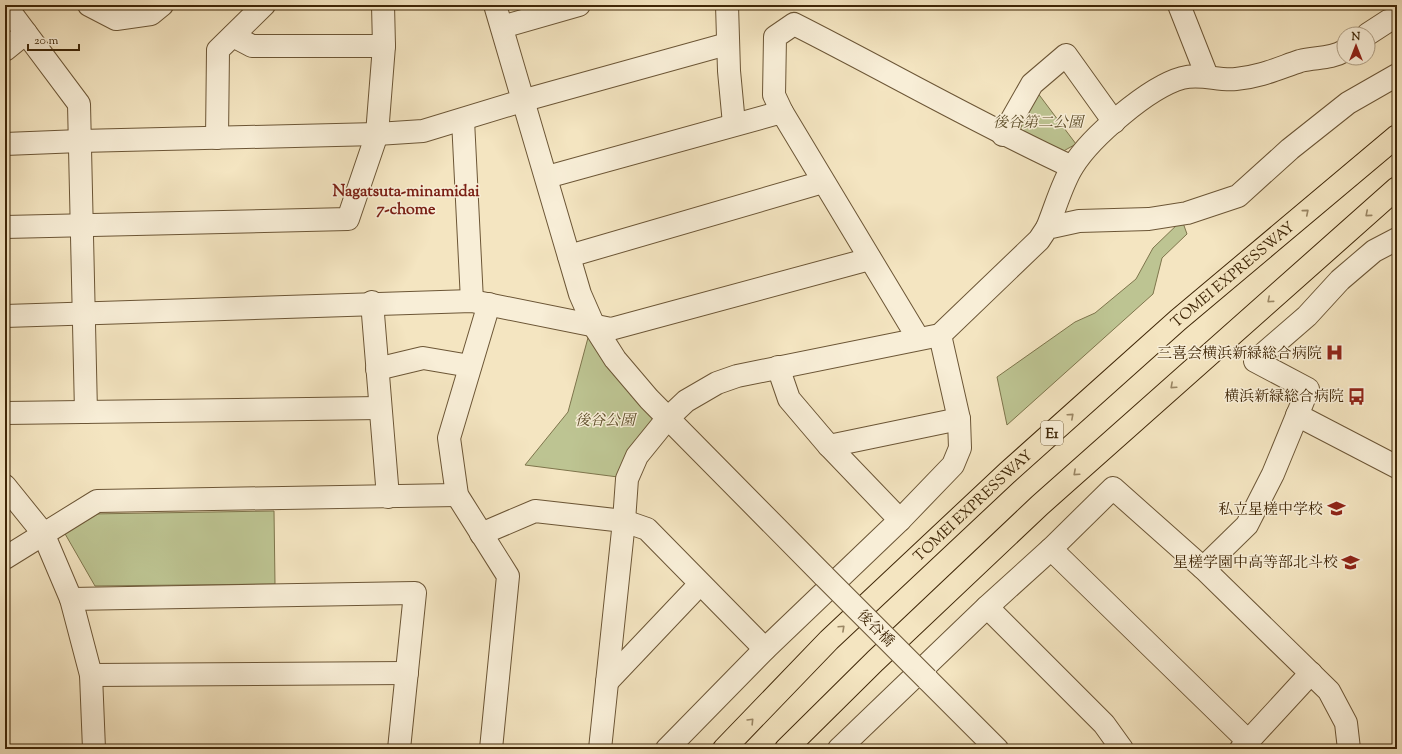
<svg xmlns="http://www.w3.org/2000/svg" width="1402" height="754" font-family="'Sorts Mill Goudy','Noto Serif JP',serif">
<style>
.green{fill:#bdc492;stroke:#7e754c}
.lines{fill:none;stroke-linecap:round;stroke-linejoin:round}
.minor-casing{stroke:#6c5636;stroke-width:24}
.highway-casing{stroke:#3f2607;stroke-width:24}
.minor{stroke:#f8eed7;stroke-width:22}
.highway{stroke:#f4e5c1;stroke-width:22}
.minor-bridge-casing{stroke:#6c5636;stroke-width:24;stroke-linecap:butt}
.minor-bridge{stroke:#f8eed7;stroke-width:22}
.oneway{stroke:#9a8664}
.labels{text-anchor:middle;stroke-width:3;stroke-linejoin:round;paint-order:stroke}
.shield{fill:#f8eed7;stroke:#766245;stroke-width:1}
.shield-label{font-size:14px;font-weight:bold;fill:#3f2607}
.park-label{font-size:15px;font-style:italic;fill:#5e4e2a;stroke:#f8eed7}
.street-label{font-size:15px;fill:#3f2607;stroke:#f8eed7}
.poi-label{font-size:15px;fill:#3f2607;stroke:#f8eed7;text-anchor:end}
.neighbourhood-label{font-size:16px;font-weight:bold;fill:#7a1f14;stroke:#f8eed7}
</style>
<rect width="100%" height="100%" fill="#f4e5c1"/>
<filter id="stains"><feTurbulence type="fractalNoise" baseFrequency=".005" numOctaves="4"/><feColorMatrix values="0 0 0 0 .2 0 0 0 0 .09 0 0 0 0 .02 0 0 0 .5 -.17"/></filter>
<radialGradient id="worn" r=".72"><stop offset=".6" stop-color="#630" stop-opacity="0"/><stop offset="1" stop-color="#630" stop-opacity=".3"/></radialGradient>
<g class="green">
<path d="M 1034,88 L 1076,144 L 1060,153 L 1015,130 Z"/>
<path d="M 1182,220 L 1187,234 L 1162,258 L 1153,294 L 1007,425 L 997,377 L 1075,322 L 1095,313 L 1136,279 L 1153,248 Z"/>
<path d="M 589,334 L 657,418 L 618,477 L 525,465 L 568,412 Z"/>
<path d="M 274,511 L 275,584 L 95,586 L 64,532 L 90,514 Z"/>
</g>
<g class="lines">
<defs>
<g id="minor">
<path d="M 5,5 L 79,104 L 86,412"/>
<path d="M 89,5 L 116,19 L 151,14 L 162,5"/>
<path d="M 495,5 L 580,294 L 594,326 L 615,359 L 649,399 L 824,576"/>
<path d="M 727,5 L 729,71 L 734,124"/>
<path d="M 1179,5 L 1207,76"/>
<path d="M 502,27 L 579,5"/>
<path d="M 1368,34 L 1388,21 L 1397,19"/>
<path d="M 233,36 L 252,46 L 384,46"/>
<path d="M 5,50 L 26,33"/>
<path d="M 782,112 L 774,95 L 775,37 L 794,24 C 887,71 977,123 1072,167"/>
<path d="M 463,120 L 472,301"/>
<path d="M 1003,135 L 1032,84 L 1066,55 L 1114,122"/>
<path d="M 217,138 L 218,50 L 264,5"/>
<path d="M 5,144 L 80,141 L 377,134 L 423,131 L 525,100 L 727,44"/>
<path d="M 547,177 L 782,112 L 918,338"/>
<path d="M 5,227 L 348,219 L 377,134 L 384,46 L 383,5"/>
<path d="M 1047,228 C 1055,209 1062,183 1073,166 C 1091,137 1149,87 1182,78 C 1201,73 1218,81 1236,79 C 1260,77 1279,68 1300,61 C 1315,57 1331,59 1344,51"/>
<path d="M 569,256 L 823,182"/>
<path d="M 372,302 L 388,497"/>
<path d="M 489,304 L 449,438 L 457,495 L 508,576 L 491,749"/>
<path d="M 5,316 L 472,301 L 611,329 L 870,259"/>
<path d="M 778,367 L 789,399 L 829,446 L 900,520"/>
<path d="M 377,369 L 423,358 L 470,366"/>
<path d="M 5,413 L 380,408"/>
<path d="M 1297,415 L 1397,467"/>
<path d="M 829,446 L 959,419"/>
<path d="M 5,486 L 43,533 L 71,599 L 91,675 L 94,749"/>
<path d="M 481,534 L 535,511 L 624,521 L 647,529 L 765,649"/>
<path d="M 1051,549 L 1249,742"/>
<path d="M 5,558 L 97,501 L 457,495"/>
<path d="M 1203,568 L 1329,691 L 1346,723 L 1349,749"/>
<path d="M 71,599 L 415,593 L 399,749"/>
<path d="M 91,675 L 407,673"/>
<path d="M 927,679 L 997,749"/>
<path d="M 607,682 L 700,584"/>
<path d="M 600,749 L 624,521 L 627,479 L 637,456 L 667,419 L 686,401 L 717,383 L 737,376 L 940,335 L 1039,240 L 1047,228 L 1079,221 L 1149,219 L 1187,213 L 1238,196 L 1290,149 L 1348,103 L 1397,75"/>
<path d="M 667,749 L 765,649 L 900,520 L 953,465 L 960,448 L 959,419 L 940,335"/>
<path d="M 839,749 L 987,607"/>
<path d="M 1122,749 L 1104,724 L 987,607 L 1051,549 L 1113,488 L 1203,568 L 1247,525 L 1273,474 L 1308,389 L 1255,361 L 1307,316 L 1340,280 L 1374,251 L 1397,239"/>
<path d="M 1241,749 L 1311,673"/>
</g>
<g id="highway">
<path id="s1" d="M 724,749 L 829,640 L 1007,473 L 1178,320 L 1397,136"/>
<path d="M 786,749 L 875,661 L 1040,505 L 1397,188"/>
</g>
</defs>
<use href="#minor" class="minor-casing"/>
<use href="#highway" class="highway-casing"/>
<use href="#minor" class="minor"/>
<use href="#highway" class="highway"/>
<defs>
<path id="minor-bridge" d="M 824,576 L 927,679"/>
</defs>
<use href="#minor-bridge" class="minor-bridge-casing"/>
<use href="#minor-bridge" class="minor-bridge"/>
</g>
<defs><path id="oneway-chevron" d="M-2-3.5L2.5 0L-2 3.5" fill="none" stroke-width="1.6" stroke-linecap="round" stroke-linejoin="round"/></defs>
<g class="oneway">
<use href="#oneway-chevron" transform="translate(1306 212) rotate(-40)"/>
<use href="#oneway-chevron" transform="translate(1368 214) rotate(139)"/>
<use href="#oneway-chevron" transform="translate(1270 300) rotate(139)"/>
<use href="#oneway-chevron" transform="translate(1173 386) rotate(138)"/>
<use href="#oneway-chevron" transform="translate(1071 416) rotate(-42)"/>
<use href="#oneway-chevron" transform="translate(1076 473) rotate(138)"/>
<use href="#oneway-chevron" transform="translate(842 628) rotate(-43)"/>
<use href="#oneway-chevron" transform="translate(751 721) rotate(-46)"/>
</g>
<defs>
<symbol id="hospital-bare" viewBox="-9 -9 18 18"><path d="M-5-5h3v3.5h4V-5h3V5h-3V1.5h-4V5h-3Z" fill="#8f2418" stroke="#f8eed7" stroke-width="2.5" paint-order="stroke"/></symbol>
<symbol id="bus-bare" viewBox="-9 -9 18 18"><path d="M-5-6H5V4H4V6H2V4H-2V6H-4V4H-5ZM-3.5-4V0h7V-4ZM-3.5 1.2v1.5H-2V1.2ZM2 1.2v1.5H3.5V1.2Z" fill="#8f2418" stroke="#f8eed7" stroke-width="2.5" paint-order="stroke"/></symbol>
<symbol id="school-bare" viewBox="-9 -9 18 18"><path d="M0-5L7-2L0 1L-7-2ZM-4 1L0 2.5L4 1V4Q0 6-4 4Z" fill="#8f2418" stroke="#f8eed7" stroke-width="2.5" paint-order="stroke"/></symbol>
</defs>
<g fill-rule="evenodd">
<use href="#hospital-bare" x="1322" y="340" width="25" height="25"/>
<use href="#bus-bare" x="1344" y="384" width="25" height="25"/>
<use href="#school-bare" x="1324" y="496" width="25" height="25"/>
<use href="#school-bare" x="1338" y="550" width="25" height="25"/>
</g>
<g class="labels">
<rect class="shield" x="1041" y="421" width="22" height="24" rx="3"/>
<g class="shield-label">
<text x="1052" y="438">E1</text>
</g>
<g class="park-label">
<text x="1038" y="127">後谷第二公園</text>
<text x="605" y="425">後谷公園</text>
</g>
<g class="street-label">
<text dy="5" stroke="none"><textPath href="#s1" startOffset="696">TOMEI EXPRESSWAY</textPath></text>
<text dy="5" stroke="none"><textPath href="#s1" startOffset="348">TOMEI EXPRESSWAY</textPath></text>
<text transform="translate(876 628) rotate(45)" y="5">後谷橋</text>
</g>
<g class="poi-label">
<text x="1322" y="358">三喜会横浜新緑総合病院</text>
<text x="1344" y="401">横浜新緑総合病院</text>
<text x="1323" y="514">私立星槎中学校</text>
<text x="1338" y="567">星槎学園中高等部北斗校</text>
</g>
<g class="neighbourhood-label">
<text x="406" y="196">Nagatsuta-minamidai<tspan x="406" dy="18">7-chome</tspan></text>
</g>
</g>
<rect width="1402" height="754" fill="none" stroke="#f4e5c1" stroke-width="20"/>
<rect x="6" y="6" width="1390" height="742" fill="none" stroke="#3f2607" stroke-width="2"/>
<rect x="10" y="10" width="1382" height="734" fill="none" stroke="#3f2607"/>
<g transform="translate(1356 46)"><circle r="19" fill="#f8eed7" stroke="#ae9e84"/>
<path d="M0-3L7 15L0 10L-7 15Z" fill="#8f2418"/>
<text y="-6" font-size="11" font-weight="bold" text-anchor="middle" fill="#3f2607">N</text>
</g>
<path d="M28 44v6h51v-6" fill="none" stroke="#3f2607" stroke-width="2"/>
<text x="34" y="44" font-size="12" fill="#3f2607" stroke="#f8eed7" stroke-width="3" paint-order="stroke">20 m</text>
<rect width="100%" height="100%" filter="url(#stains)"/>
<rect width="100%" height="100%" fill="url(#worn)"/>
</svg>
